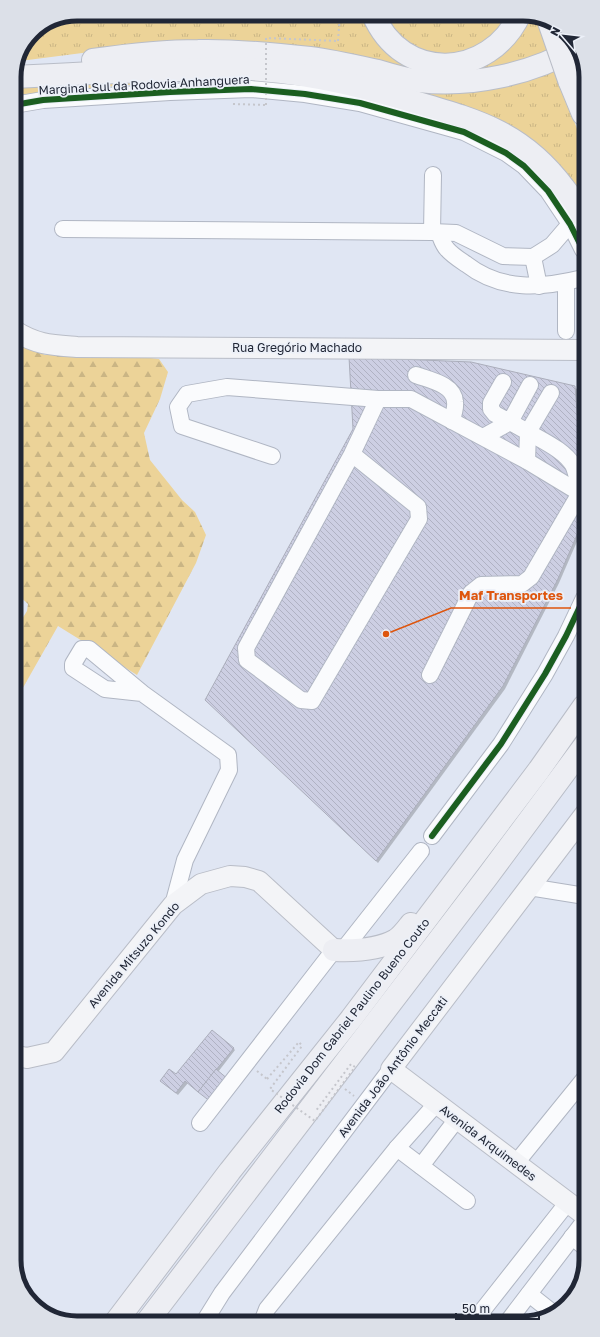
<svg xmlns="http://www.w3.org/2000/svg" width="600" height="1337" font-family="'Golos Text',sans-serif">
<style>
.grass{fill:url(#grass-tufts)}
.forest{fill:url(#forest-firs)}
.shadow{fill:#0003}
.building{fill:url(#building-back-hatch);stroke:#abaebb}
.lines{fill:none;stroke-linecap:round;stroke-linejoin:round}
.minor-casing{stroke:#b0b6c3;stroke-width:18}
.major-casing{stroke:#b9bdc7;stroke-width:22}
.highway-casing{stroke:#b9bdc7;stroke-width:24}
.path{stroke:#c5c6cc;stroke-width:2;stroke-dasharray:2 3;stroke-linecap:butt}
.minor{stroke:#fafbfd;stroke-width:16}
.major{stroke:#f3f4f7;stroke-width:20}
.highway{stroke:#edeef3;stroke-width:22}
.highway-bridge-casing{stroke:#b9bdc7;stroke-width:24;stroke-linecap:butt}
.path-bridge{stroke:#c5c6cc;stroke-width:2;stroke-dasharray:2 3;stroke-linecap:butt}
.highway-bridge{stroke:#edeef3;stroke-width:22}
.cycleway-casing{stroke:#ecf0f8;stroke-width:8}
.cycleway{stroke:#1b5e20;stroke-width:6}
.labels{text-anchor:middle;stroke-width:3.5;stroke-linejoin:round;paint-order:stroke}
.street-label{font-size:12px;fill:#212736;stroke:#ecf0f8}
.rim{fill:none;stroke:#212736;stroke-width:5}
.leader{fill:none;stroke:#de560e;stroke-width:1.5}
.callout-dot{fill:#de560e;stroke:#ecf0f8;stroke-width:1.5}
.callout-label{font-size:13px;text-anchor:middle;font-weight:bold;fill:#de560e;stroke:#ecf0f8;stroke-width:3.5;stroke-linejoin:round;paint-order:stroke}
</style>
<defs>
<pattern id="grass-tufts" width="24" height="20" patternUnits="userSpaceOnUse"><rect width="24" height="20" fill="#ecd398"/><path d="M3 7l-1-3M5 7V3M7 7l1-3M15 17l-1-3M17 17v-4M19 17l1-3" fill="none" stroke="#cab584"/></pattern>
<pattern id="forest-firs" width="22" height="20" patternUnits="userSpaceOnUse"><rect width="22" height="20" fill="#ecd398"/><path d="M5 1l3.5 6h-7zM16 11l3.5 6h-7z" fill="#cab584"/></pattern>
<pattern id="building-back-hatch" width="6" height="6" patternUnits="userSpaceOnUse"><rect width="6" height="6" fill="#cdcfe3"/><path d="M-1 5l2 2M0 0l6 6M5-1l2 2" fill="none" stroke="#b0b2c3"/></pattern>
</defs>
<rect width="100%" height="100%" fill="#e0e6f3"/>
<g class="grass">
<path d="M 77,14 L 364,14 C 369,26 374,41 384,49 C 400,64 425,67 445,72 L 528,14 L 540,19 L 552,55 L 473,74 L 129,47 L 20,61 L 33,32 Z"/>
<path d="M 381,14 L 514,14 L 502,34 L 459,59 L 414,51 Z"/>
<path d="M 578,51 L 583,56 L 583,85 L 572,55 Z"/>
<path d="M 555,67 L 583,146 L 583,207 L 401,86 Z"/>
<path d="M 270,77 L 270,84 L 211,81 L 163,82 L 14,95 L 14,84 Z"/>
</g>
<path class="forest" d="M 15,341 L 45,355 L 107,353 L 159,359 L 168,372 L 160,399 L 144,433 L 150,460 L 182,500 L 195,512 L 206,535 L 196,563 L 137,675 L 58,626 L 16,700 L 16,629 L 27,611 L 28,604 L 16,593 Z"/>
<g class="shadow">
<path d="M 574,387 L 577,389 L 584,477 L 584,502 L 582,530 L 559,583 L 505,689 L 378,863 L 206,700 Z"/>
<path d="M 233,1048 L 235,1050 L 218,1072 L 188,1083 L 178,1095 L 163,1083 Z"/>
</g>
<g class="building">
<path d="M 349,357 L 471,362 L 575,386 L 583,487 L 580,528 L 557,581 L 503,686 L 376,861 L 205,700 L 353,429 Z"/>
<path d="M 212,1030 L 234,1048 L 198,1092 L 185,1081 L 176,1093 L 160,1081 L 169,1069 L 176,1074 Z"/>
<path d="M 216,1069 L 229,1080 L 211,1102 L 198,1092 Z"/>
</g>
<g class="lines">
<defs>
<g id="minor">
<path d="M 14,105 L 43,100 L 170,92 L 251,89 L 305,94 L 360,103 L 464,132 L 506,153 L 524,166 L 548,191 L 570,224 L 583,250"/>
<path d="M 63,229 L 432,232 L 456,233 L 503,256 L 533,257 L 552,245 L 570,224"/>
<path d="M 432,232 L 433,175"/>
<path d="M 439,233 C 441,238 443,245 447,249 C 452,255 460,260 466,264 C 502,292 542,288 583,278"/>
<path d="M 533,257 L 539,286"/>
<path d="M 566,331 L 566,282"/>
<path d="M 416,375 C 429,380 454,384 455,402 C 456,408 453,415 452,421"/>
<path d="M 503,382 L 491,403 L 491,409 L 495,414 L 510,422 L 530,385"/>
<path d="M 551,393 L 528,432 C 543,441 564,450 573,465 C 577,473 578,484 580,493"/>
<path d="M 483,437 L 510,422 L 528,432 L 527,461"/>
<path d="M 352,454 L 418,507 L 419,519 L 312,701 L 301,700 L 247,660 L 246,648 L 352,454 L 378,399 L 411,399 L 527,461 L 580,493"/>
<path d="M 272,456 L 182,426 L 178,407 L 187,394 L 227,387 L 378,399"/>
<path d="M 430,675 L 471,593 L 481,585 L 522,584 L 531,577 L 580,493 L 584,493"/>
<path d="M 142,693 L 105,689 L 73,668 L 73,664 L 82,649 L 89,649 L 142,693 L 228,755 L 229,770 L 185,860 L 173,905"/>
<path d="M 432,836 L 501,744 L 545,674 L 566,636 L 584,598"/>
<path d="M 529,887 L 585,896"/>
<path d="M 343,950 L 421,851"/>
<path d="M 200,1123 L 334,950"/>
<path d="M 397,1148 L 467,1201"/>
<path d="M 516,1163 L 585,1078"/>
<path d="M 421,1166 L 457,1119"/>
<path d="M 572,1237 L 586,1248"/>
<path d="M 529,1294 L 553,1313"/>
<path d="M 475,1320 L 568,1202"/>
<path d="M 509,1320 L 586,1219"/>
<path d="M 204,1322 L 222,1293 L 391,1069"/>
<path d="M 262,1322 L 267,1309 L 397,1148 L 436,1104"/>
</g>
<g id="major">
<path d="M 15,331 C 37,345 52,345 77,347 L 583,350"/>
<path d="M 585,814 L 391,1069 L 586,1216"/>
<path d="M 17,1056 L 27,1058 L 54,1052 L 173,905 L 201,884 L 230,876 L 245,877 L 259,881 L 334,950"/>
</g>
<g id="highway">
<path d="M 373,14 C 402,83 489,80 520,14"/>
<path d="M 93,60 C 128,55 163,51 198,51 C 235,50 274,54 310,58 C 333,61 355,66 378,71 C 391,75 405,79 419,81 C 471,87 532,74 576,48"/>
<path d="M 14,77 C 70,74 125,71 181,70 C 207,69 235,67 261,70 C 315,74 367,88 418,103 C 480,121 524,134 564,188 C 571,197 578,207 583,216"/>
<path d="M 569,80 L 583,114"/>
<path d="M 334,950 C 355,951 378,950 396,940 C 402,936 407,929 411,924"/>
<path d="M 147,1322 L 487,877 L 585,745"/>
<path d="M 115,1323 L 230,1171 L 351,1019 L 539,770 L 584,706"/>
</g>
</defs>
<use href="#minor" class="minor-casing"/>
<use href="#major" class="major-casing"/>
<use href="#highway" class="highway-casing"/>
<g class="path">
<path d="M 54,23 L 90,19 L 161,20 L 295,19 L 319,14"/>
<path d="M 338,41 L 340,14"/>
<path d="M 233,104 L 266,105"/>
<path d="M 257,1071 L 267,1079"/>
<path d="M 345,1089 L 354,1096"/>
</g>
<use href="#minor" class="minor"/>
<use href="#major" class="major"/>
<use href="#highway" class="highway"/>
<defs>
<path id="highway-bridge" d="M 549,22 L 569,80"/>
</defs>
<use href="#highway-bridge" class="highway-bridge-casing"/>
<g class="path-bridge">
<path d="M 266,105 L 266,38 L 338,41"/>
<path d="M 267,1079 L 299,1042 L 302,1046 L 270,1089 L 315,1121 L 355,1067 L 351,1064 L 315,1112"/>
</g>
<use href="#highway-bridge" class="highway-bridge"/>
<defs>
<g id="cycleway">
<path d="M 14,105 L 43,100 L 170,92 L 251,89 L 305,94 L 360,103 L 464,132 L 506,153 L 524,166 L 548,191 L 570,224 L 583,250"/>
<path d="M 432,836 L 501,744 L 545,674 L 566,636 L 584,598"/>
</g>
</defs>
<use href="#cycleway" class="cycleway-casing"/>
<use href="#cycleway" class="cycleway"/>
</g>
<g class="labels">
<g class="street-label">
<text transform="translate(144 85) rotate(-3)" y="4">Marginal Sul da Rodovia Anhanguera</text>
<text x="297" y="352">Rua Gregório Machado</text>
<text transform="translate(134 955) rotate(-50)" y="4">Avenida Mitsuzo Kondo</text>
<text transform="translate(352 1016) rotate(-52)" y="4">Rodovia Dom Gabriel Paulino Bueno Couto</text>
<text transform="translate(393 1067) rotate(-53)" y="4">Avenida João Antônio Meccati</text>
<text transform="translate(488 1143) rotate(37)" y="4">Avenida Arquimedes</text>
</g>
</g>
<path d="M0 0H600V1337H0ZM77 21H523A56 56 0 0 1 579 77V1260A56 56 0 0 1 523 1316H77A56 56 0 0 1 21 1260V77A56 56 0 0 1 77 21Z" fill="#dce0e8" fill-rule="evenodd"/>
<path class="rim" d="M77 21H523A56 56 0 0 1 579 77V1260A56 56 0 0 1 523 1316H77A56 56 0 0 1 21 1260V77A56 56 0 0 1 77 21Z"/>
<path class="leader" d="M386 634L451 608H571"/>
<circle class="callout-dot" cx="386" cy="634" r="4"/>
<g class="callout-label">
<text x="511" y="600">Maf Transportes</text>
</g>
<g transform="translate(564 36) rotate(298)" stroke="#ecf0f8" stroke-width="3" paint-order="stroke">
<path d="M0-3L7 15L0 10L-7 15Z" fill="#212736"/>
<text y="-6" font-size="11" font-weight="bold" text-anchor="middle" fill="#212736">N</text>
</g>
<path d="M456 1313v6h83v-6" fill="none" stroke="#212736" stroke-width="2"/>
<text x="462" y="1313" font-size="12" fill="#212736" stroke="#ecf0f8" stroke-width="3" paint-order="stroke">50 m</text>
</svg>
